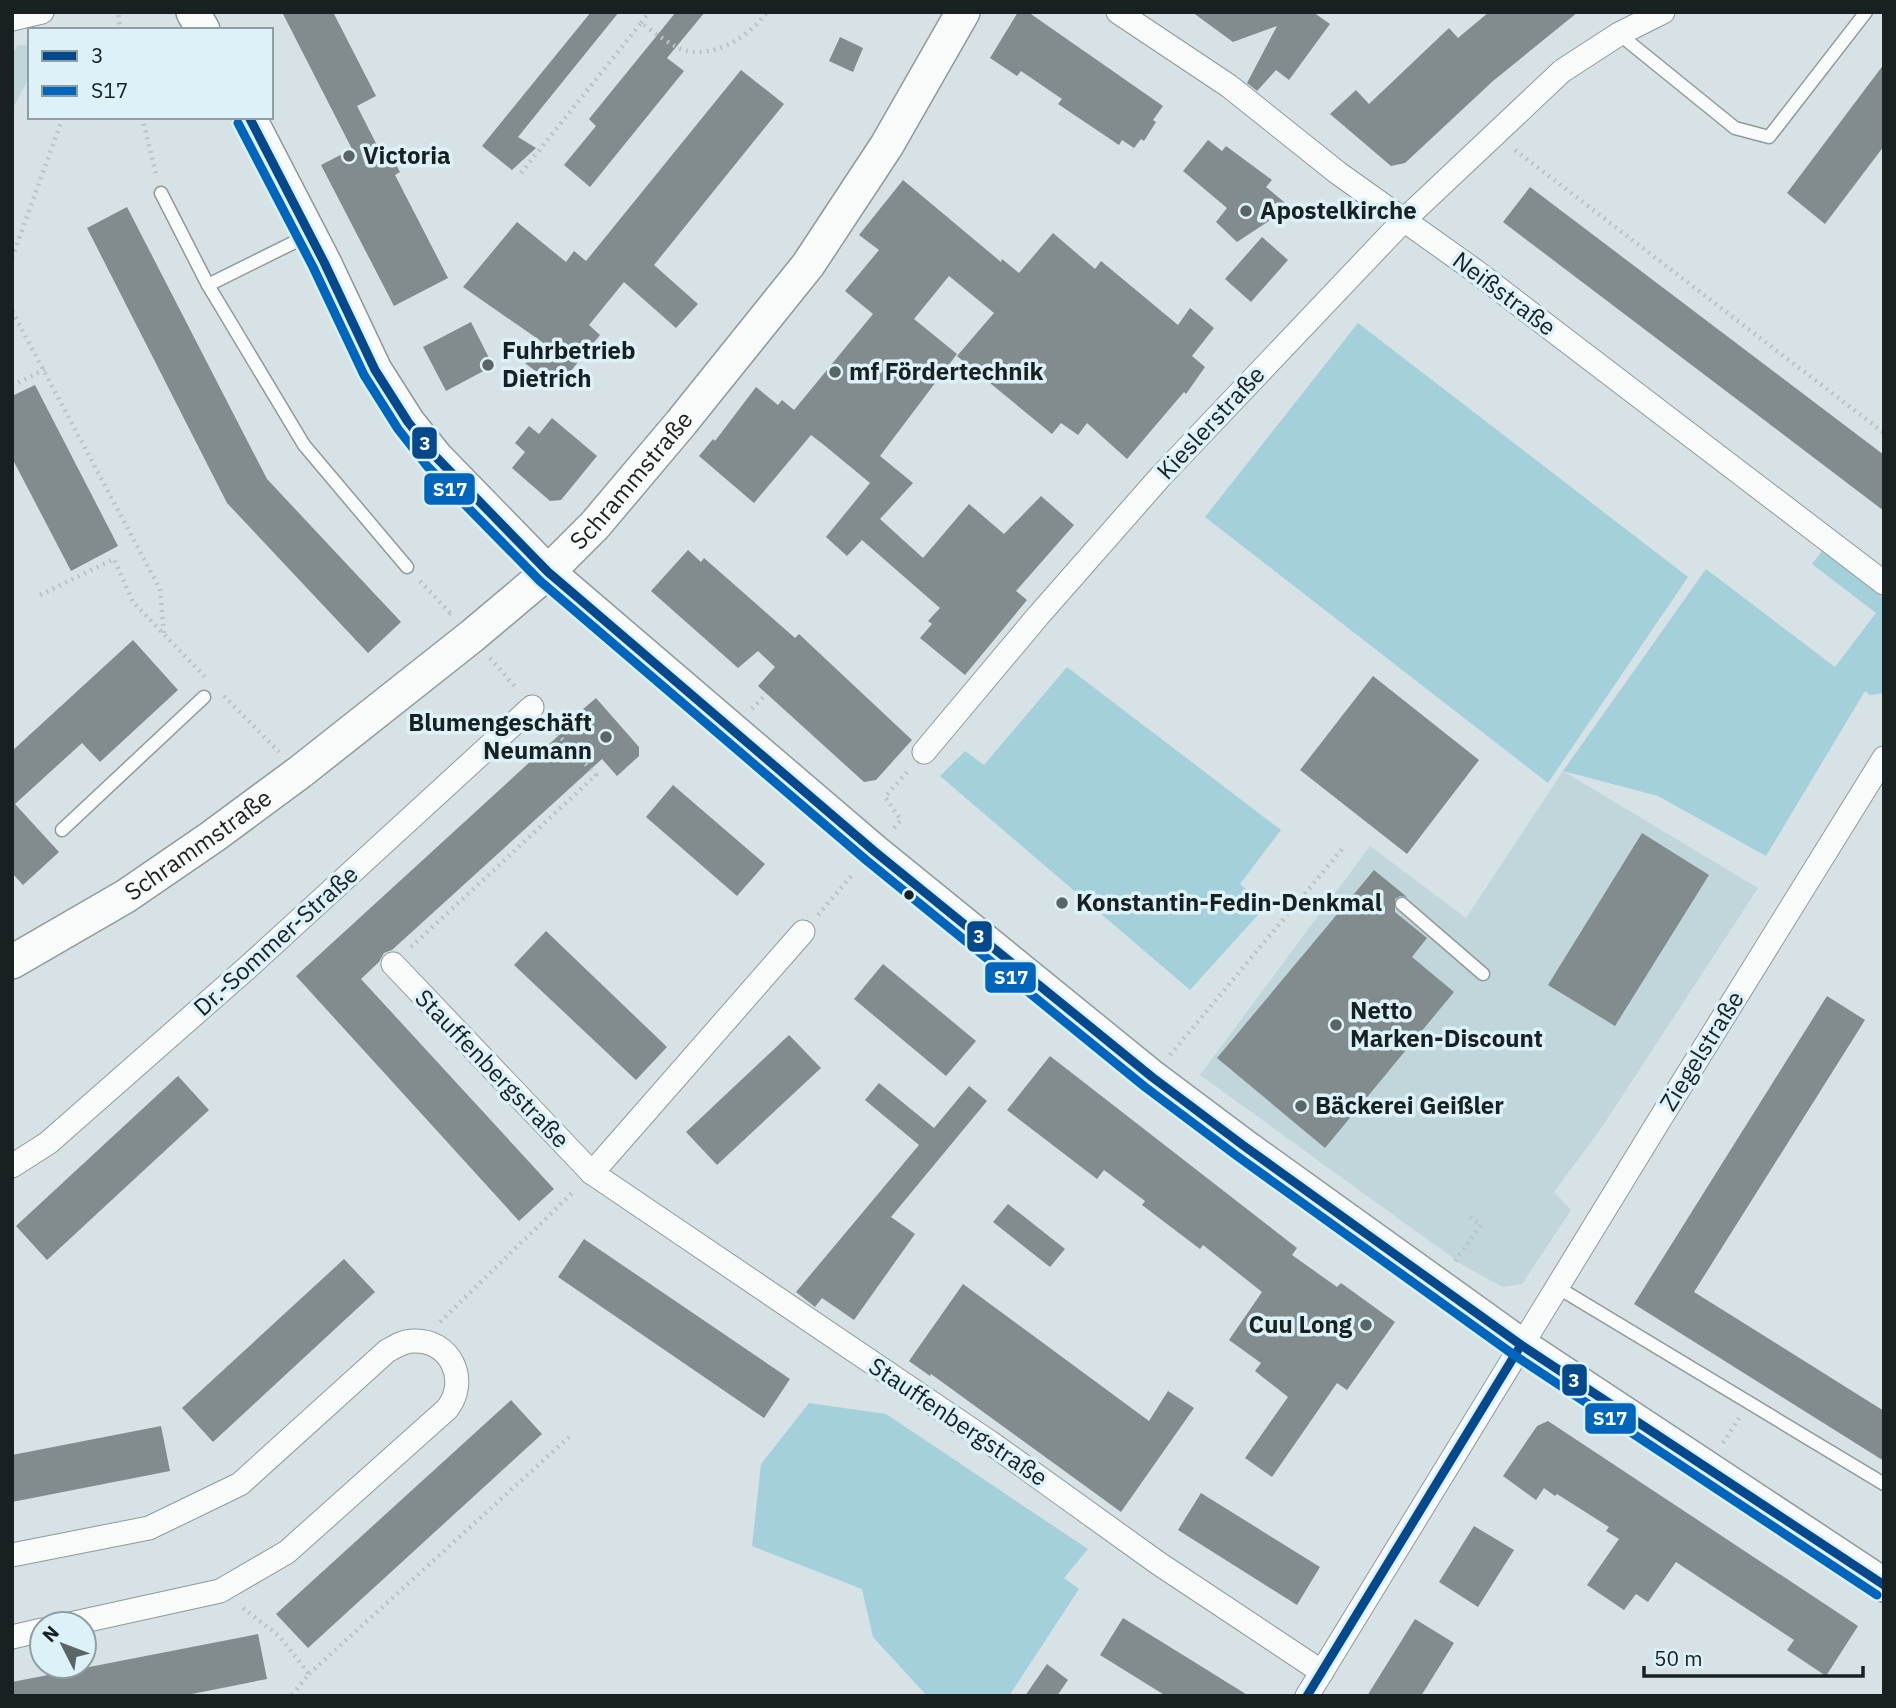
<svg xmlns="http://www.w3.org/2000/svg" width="1896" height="1708" font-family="'IBM Plex Sans',sans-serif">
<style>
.built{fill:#c1d6db}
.green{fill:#a4d0dc}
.building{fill:#828c8e}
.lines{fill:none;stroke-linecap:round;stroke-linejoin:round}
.lane-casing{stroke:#90999b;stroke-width:15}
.street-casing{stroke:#90999b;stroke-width:25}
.secondary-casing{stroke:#90999b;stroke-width:36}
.path{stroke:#bec2c3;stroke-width:4.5;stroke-dasharray:2 5;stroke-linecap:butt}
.lane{stroke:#f9fbfb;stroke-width:12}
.street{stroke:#f9fbfb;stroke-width:23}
.secondary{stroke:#f9fbfb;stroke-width:33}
.bus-1-casing{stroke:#ddf2f8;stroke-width:14}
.bus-2-casing{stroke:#ddf2f8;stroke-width:14}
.bus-1{stroke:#05498c;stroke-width:9}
.bus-2{stroke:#0065bd;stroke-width:9}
.poi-dot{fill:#5b6466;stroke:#ddf2f8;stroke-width:2.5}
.bus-dot{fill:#192022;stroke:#ddf2f8;stroke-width:2.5}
.labels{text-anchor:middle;stroke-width:7;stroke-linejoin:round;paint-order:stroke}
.poi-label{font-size:24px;font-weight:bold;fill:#192022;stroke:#ddf2f8;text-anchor:start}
.street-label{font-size:24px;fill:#192022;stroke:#ddf2f8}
.line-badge{stroke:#ddf2f8;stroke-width:2.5}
.badge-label{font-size:19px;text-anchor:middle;font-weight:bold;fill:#fff}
</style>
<rect width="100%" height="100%" fill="#d6e2e5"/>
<g class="built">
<path d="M 18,45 L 30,45 L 30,76 L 12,110 L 12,54 Z"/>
<path d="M 1563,771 L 1758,888 L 1602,1127 L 1554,1192 L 1571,1210 L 1522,1284 L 1503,1287 L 1464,1266 L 1200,1075 L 1370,846 L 1466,918 Z"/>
</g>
<g class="green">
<path d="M 1358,323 L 1688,577 L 1548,783 L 1205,517 Z"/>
<path d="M 1822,551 L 1884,598 L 1884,693 L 1870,695 L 1865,691 L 1766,856 L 1658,796 L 1563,771 L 1706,569 L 1835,667 L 1876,613 L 1812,564 Z"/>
<path d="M 1067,667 L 1281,830 L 1240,884 L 1266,906 L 1190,990 L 940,776 L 965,751 L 984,765 Z"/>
<path d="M 809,1403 L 886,1414 L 1088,1549 L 1064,1578 L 1079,1589 L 1009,1696 L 927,1696 L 873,1637 L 862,1589 L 752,1546 L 761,1464 Z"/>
</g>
<g class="building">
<path d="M 282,12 L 333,12 L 376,96 L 357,106 L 382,155 L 389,152 L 400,172 L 395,175 L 448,278 L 394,306 L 321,165 L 352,149 Z"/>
<path d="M 591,12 L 619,12 L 518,137 L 536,148 L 512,170 L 482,146 Z"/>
<path d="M 676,12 L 705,12 L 667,58 L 684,71 L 590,187 L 564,165 L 596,126 L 589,119 Z"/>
<path d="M 1018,12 L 1028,12 L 1163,106 L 1153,120 L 1156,122 L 1144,141 L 1141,139 L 1134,148 L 1122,140 L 1119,145 L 1058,104 L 1062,99 L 1021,71 L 1017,76 L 990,58 Z"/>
<path d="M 1192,12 L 1313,12 L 1330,24 L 1289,80 L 1276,70 L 1257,91 L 1247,83 L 1277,26 L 1233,42 Z"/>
<path d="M 1489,12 L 1578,12 L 1493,81 L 1405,163 L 1391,166 L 1330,114 L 1356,90 L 1369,104 L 1449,28 L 1458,38 Z"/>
<path d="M 840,37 L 863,48 L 853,72 L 829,61 Z"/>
<path d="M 1884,64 L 1884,146 L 1825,224 L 1787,193 Z"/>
<path d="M 741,70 L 784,104 L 654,265 L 698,304 L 676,328 L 624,282 L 589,325 L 600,335 L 557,388 L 525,363 L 545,344 L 463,287 L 517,222 L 566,262 L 574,251 L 586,261 Z"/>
<path d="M 1208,140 L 1222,151 L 1226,146 L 1272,180 L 1266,187 L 1290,207 L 1237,242 L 1216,222 L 1227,208 L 1183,171 Z"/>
<path d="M 903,180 L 1001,262 L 1002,259 L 1019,273 L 1053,233 L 1095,269 L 1101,261 L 1178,325 L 1190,308 L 1214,328 L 1192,356 L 1205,367 L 1186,394 L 1184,392 L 1127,459 L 1087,423 L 1078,435 L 1061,423 L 1052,434 L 957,356 L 994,313 L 949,276 L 914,319 L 957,354 L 880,456 L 913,483 L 880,519 L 923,558 L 969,504 L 1004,534 L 1041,496 L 1074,525 L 1016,591 L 1027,600 L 965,675 L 920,638 L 932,624 L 928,621 L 940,608 L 862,540 L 847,556 L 826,537 L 870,483 L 824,445 L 811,435 L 754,503 L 699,456 L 713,439 L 715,441 L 756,387 L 778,405 L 782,400 L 794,410 L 873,314 L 845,291 L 879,250 L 859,235 Z"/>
<path d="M 1530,187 L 1884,455 L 1884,511 L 1503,222 Z"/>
<path d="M 127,207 L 267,479 L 401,622 L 368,653 L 227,503 L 87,228 Z"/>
<path d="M 1262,237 L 1288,260 L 1251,302 L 1225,279 Z"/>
<path d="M 471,322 L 493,366 L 446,391 L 423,347 Z"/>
<path d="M 35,385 L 118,546 L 71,571 L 12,458 L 12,396 Z"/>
<path d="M 552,418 L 597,456 L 561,500 L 550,501 L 512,468 L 525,452 L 515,443 L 529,426 L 539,434 Z"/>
<path d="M 688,550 L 701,562 L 704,558 L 795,638 L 799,634 L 912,740 L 876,780 L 864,782 L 758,686 L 775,667 L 758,651 L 738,668 L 651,591 Z"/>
<path d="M 133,640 L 178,690 L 100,762 L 82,743 L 15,804 L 59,852 L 23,885 L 12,873 L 12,751 Z"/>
<path d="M 1373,676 L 1479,760 L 1407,854 L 1300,770 Z"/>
<path d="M 596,698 L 639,747 L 639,756 L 617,776 L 602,759 L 392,950 L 384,953 L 379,962 L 361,979 L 554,1189 L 519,1221 L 296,976 L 520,771 L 571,724 L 569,721 Z"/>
<path d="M 673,785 L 765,864 L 737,896 L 646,817 Z"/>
<path d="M 1642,833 L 1709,875 L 1615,1026 L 1548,985 Z"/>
<path d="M 1374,870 L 1407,897 L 1400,896 L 1395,899 L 1395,912 L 1427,938 L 1412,957 L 1454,992 L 1325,1148 L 1217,1058 Z"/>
<path d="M 546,931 L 667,1047 L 636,1080 L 514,965 Z"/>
<path d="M 883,964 L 976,1041 L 946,1076 L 854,999 Z"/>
<path d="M 1827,996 L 1865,1020 L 1694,1292 L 1884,1411 L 1884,1461 L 1634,1304 Z"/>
<path d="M 789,1035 L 821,1068 L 717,1165 L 686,1132 Z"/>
<path d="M 1050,1056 L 1297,1248 L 1292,1255 L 1337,1287 L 1341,1283 L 1395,1322 L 1347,1390 L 1337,1383 L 1272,1477 L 1245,1458 L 1288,1397 L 1255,1371 L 1261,1363 L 1229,1340 L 1262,1292 L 1203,1245 L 1200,1249 L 1142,1205 L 1145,1201 L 1104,1170 L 1097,1179 L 1007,1110 Z"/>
<path d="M 178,1076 L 209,1110 L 47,1260 L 16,1226 Z"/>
<path d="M 879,1083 L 934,1128 L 969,1086 L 987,1101 L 891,1217 L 915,1234 L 854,1320 L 822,1298 L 815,1307 L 796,1292 L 919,1145 L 865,1100 Z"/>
<path d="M 1008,1204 L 1065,1249 L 1050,1267 L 993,1222 Z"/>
<path d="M 584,1239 L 790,1379 L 764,1418 L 558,1277 Z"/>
<path d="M 344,1259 L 375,1292 L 213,1442 L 182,1408 Z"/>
<path d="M 963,1284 L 1149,1421 L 1168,1391 L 1194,1408 L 1121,1512 L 931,1374 L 930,1376 L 909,1361 Z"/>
<path d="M 511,1400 L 542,1434 L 308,1648 L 276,1614 Z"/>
<path d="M 1548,1421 L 1858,1626 L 1826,1676 L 1787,1650 L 1794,1640 L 1676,1562 L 1648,1602 L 1636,1594 L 1624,1610 L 1587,1585 L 1619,1539 L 1606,1531 L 1609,1527 L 1557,1494 L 1555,1496 L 1544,1488 L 1536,1500 L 1503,1476 L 1537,1426 Z"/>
<path d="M 161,1426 L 170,1471 L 12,1502 L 12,1455 Z"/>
<path d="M 1201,1493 L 1320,1567 L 1297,1605 L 1178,1530 Z"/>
<path d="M 1474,1526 L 1514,1550 L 1478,1607 L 1439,1582 Z"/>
<path d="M 1123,1618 L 1183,1655 L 1249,1696 L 1166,1696 L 1100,1655 Z"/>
<path d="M 1415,1619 L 1454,1643 L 1421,1696 L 1367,1696 Z"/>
<path d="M 258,1634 L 267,1679 L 182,1696 L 12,1696 L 12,1682 Z"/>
<path d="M 1047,1664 L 1068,1680 L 1057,1696 L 1025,1696 Z"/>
</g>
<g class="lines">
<defs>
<g id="lane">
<path d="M 1619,34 L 1735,128 L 1769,137 L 1866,12"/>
<path d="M 161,193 L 208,285 L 304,445 L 407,567"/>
<path d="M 208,285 L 309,235"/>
<path d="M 62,830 L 204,697"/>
<path d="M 1402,904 L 1483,974"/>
<path d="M 1557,1287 L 1884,1484"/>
</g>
<g id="street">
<path d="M 1118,12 L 1229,86 L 1338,173 L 1474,270 L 1884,583"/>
<path d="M 12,19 L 42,12"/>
<path d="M 924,752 L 1038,616 L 1161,476 L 1404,220 L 1562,71 L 1619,34 L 1663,12"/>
<path d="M 393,964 L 592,1173 L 991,1443 L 1158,1563 L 1322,1672"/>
<path d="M 12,1166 L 48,1143 L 247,968 L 532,707"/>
<path d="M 592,1173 L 803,932"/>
<path d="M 12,1555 L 149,1528 L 240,1484 L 387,1351 C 396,1346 404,1341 413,1341 C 450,1339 470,1380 447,1409 L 287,1552 L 220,1591 L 70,1624"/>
<path d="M 12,1637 L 42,1630"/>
<path d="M 1307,1696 L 1657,1124 L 1884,758"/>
</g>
<g id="secondary">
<path d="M 193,12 L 203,30"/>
<path d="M 249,117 L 324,262 L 375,370 L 408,422 L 436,457 L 548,572 L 874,851 L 1152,1077 L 1244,1146 L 1521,1345 L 1884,1585"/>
<path id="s1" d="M 12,962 L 126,896 L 212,837 L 300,772 L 472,636 L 548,572 L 595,525 L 681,423 L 808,265 L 887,145 L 963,12"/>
</g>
</defs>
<use href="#lane" class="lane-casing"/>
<use href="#street" class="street-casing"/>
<use href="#secondary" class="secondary-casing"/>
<g class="path">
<path d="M 641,23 L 649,12"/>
<path d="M 118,30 L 120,29 L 118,12"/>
<path d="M 142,117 L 156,174"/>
<path d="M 1515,150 L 1884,433"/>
<path d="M 521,173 L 641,23 C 653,31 674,49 688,51 C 717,57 751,35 767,12"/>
<path d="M 12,258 L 63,117"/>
<path d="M 12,311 L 160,589 L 164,635"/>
<path d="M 12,386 L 45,369"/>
<path d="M 420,581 L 450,613 L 452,611"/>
<path d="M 40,595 L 114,559 L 133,602 L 205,677"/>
<path d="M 490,658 L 516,688"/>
<path d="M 224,696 L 279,752"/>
<path d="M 752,709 L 766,694"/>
<path d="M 894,828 L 901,820 L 885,797 L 909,770"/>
<path d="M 818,915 L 853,874"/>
<path d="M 411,947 L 596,775 L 548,724"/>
<path d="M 1170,1055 L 1343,848"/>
<path d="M 1455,1261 L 1481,1225 L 1467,1215"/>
<path d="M 440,1322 L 574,1191"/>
<path d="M 1723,1443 L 1739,1418"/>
<path d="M 243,1608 L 280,1637 L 309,1674 L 292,1695 L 287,1696"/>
<path d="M 309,1674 L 569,1437"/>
</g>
<use href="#lane" class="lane"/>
<use href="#street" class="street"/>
<use href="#secondary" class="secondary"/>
<defs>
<g id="bus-1">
<path d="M 249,117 L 324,262 L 375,370 L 408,422 L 436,457 L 548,572 L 874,851 L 1152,1077 L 1244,1146 L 1521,1345 L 1884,1585"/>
<path d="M 1307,1696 L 1521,1345"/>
</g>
<path id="bus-2" d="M 238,123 L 313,267 L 364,375 L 398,429 L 427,466 L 540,581 L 866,860 L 1145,1087 L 1237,1156 L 1514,1355 L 1877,1595"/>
</defs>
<use href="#bus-1" class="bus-1-casing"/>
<use href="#bus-2" class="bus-2-casing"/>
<use href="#bus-1" class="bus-1"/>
<use href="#bus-2" class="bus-2"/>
</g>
<g class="poi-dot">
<circle cx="349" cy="156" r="7"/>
<circle cx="1246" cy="211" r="7"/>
<circle cx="488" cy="365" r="7"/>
<circle cx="835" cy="372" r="7"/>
<circle cx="606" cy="737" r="7"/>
<circle cx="1062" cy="903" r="7"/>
<circle cx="1336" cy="1025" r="7"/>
<circle cx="1301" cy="1106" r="7"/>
<circle cx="1366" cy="1325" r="7"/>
</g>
<circle class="bus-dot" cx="909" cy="895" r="6"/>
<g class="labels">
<g class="poi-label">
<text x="363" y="164">Victoria</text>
<text x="1260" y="219">Apostelkirche</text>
<text x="502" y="359">Fuhrbetrieb<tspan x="502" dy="28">Dietrich</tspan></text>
<text x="849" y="380">mf Fördertechnik</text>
<text x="592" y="731" text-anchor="end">Blumengeschäft<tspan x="592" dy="28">Neumann</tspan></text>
<text x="1076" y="911">Konstantin-Fedin-Denkmal</text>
<text x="1350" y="1019">Netto<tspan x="1350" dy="28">Marken-Discount</tspan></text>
<text x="1315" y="1114">Bäckerei Geißler</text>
<text x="1352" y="1333" text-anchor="end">Cuu Long</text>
</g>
<g class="street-label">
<text transform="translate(1504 294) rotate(37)" y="8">Neißstraße</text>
<text transform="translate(1211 423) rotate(-47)" y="8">Kieslerstraße</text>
<text dy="8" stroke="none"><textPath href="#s1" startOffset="788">Schrammstraße</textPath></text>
<text dy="8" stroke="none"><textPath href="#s1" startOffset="220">Schrammstraße</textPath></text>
<text transform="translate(276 941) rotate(-42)" y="8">Dr.-Sommer-Straße</text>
<text transform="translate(1702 1051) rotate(-58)" y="8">Ziegelstraße</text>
<text transform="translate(492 1069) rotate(46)" y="8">Stauffenbergstraße</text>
<text transform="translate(958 1422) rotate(34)" y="8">Stauffenbergstraße</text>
</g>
</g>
<g class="line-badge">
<rect x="411" y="426" width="27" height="34" rx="7" fill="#05498c"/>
<rect x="423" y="472" width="53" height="34" rx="7" fill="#0065bd"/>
<rect x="966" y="920" width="27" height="33" rx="7" fill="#05498c"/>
<rect x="984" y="961" width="53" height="33" rx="7" fill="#0065bd"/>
<rect x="1561" y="1363" width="27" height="34" rx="7" fill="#05498c"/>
<rect x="1584" y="1402" width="53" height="33" rx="7" fill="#0065bd"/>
</g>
<g class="badge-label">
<text x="425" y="450">3</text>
<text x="450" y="496">S17</text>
<text x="979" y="943">3</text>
<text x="1011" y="984">S17</text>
<text x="1574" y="1387">3</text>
<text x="1610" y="1425">S17</text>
</g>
<rect width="1896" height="1708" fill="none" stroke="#192022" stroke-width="28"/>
<rect x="28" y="28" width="245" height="91" fill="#ddf2f8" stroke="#8f9ea2" stroke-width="2"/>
<rect x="42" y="51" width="35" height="10" fill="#05498c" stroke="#8f9ea2" stroke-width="2"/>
<text x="91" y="63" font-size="21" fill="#192022">3</text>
<rect x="42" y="86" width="35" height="10" fill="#0065bd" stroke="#8f9ea2" stroke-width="2"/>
<text x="91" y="98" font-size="21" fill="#192022">S17</text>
<g transform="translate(63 1645) rotate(312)"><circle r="33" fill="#ddf2f8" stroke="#8f9ea2" stroke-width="2"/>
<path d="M0-5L12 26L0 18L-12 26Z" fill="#5b6466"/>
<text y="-10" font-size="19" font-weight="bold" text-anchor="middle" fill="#192022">N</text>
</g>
<path d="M1644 1666v10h219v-10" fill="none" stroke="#192022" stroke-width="3.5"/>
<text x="1654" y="1666" font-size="21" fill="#192022" stroke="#ddf2f8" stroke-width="5" paint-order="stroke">50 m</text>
</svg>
